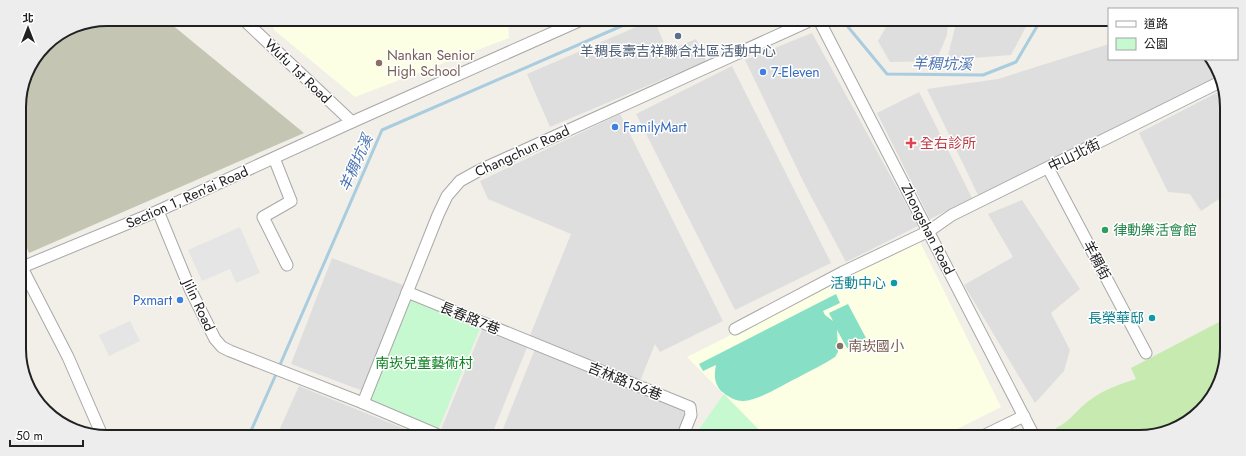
<svg xmlns="http://www.w3.org/2000/svg" width="1246" height="456" font-family="Jost,'Noto Sans TC',sans-serif">
<style>
.residential{fill:#dfdede}
.education{fill:#fcffe3}
.construction{fill:#c4c6b3}
.grass{fill:#c6eaaf}
.park{fill:#c6f9cf}
.pitch{fill:#87dfc6}
.parking{fill:#e5e5e5}
.lines{fill:none;stroke-linecap:round;stroke-linejoin:round}
.stream{stroke:#a9cdde;stroke-width:3}
.street-casing{stroke:#a8a8a8;stroke-width:13}
.street{stroke:#fff;stroke-width:11}
.service-dot{fill:#5c6f8a;stroke:#fff;stroke-width:1.5}
.education-dot{fill:#8d6e63;stroke:#fff;stroke-width:1.5}
.shop-dot{fill:#3f7fe0;stroke:#fff;stroke-width:1.5}
.health-dot{fill:#e0444e;stroke:#fff;stroke-width:1.5}
.leisure-dot{fill:#2e9e5b;stroke:#fff;stroke-width:1.5}
.culture-dot{fill:#0f9aa8;stroke:#fff;stroke-width:1.5}
.labels{text-anchor:middle;stroke-width:3;stroke-linejoin:round;paint-order:stroke}
.service-label{font-size:14px;fill:#4e5e75;stroke:#fff}
.education-label{font-size:14px;fill:#785e54;stroke:#fff;text-anchor:start}
.street-label{font-size:14px;fill:#212121;stroke:#fff}
.shop-label{font-size:14px;fill:#366cbe;stroke:#fff;text-anchor:start}
.health-label{font-size:14px;fill:#be3a42;stroke:#fff;text-anchor:start}
.leisure-label{font-size:14px;fill:#27864d;stroke:#fff;text-anchor:start}
.culture-label{font-size:14px;fill:#0d838f;stroke:#fff;text-anchor:end}
.park-label{font-size:14px;fill:#0d8122;stroke:#fff}
.water-label{font-size:15px;font-style:italic;fill:#4d75b1;stroke:#fff}
.rim{fill:none;stroke:#212121;stroke-width:2}
</style>
<rect width="100%" height="100%" fill="#f1efe8"/>
<g class="residential">
<path d="M 650,21 L 655,21 L 667,51 L 696,39 L 706,61 L 550,127 L 527,74 Z"/>
<path d="M 889,22 L 948,23 L 947,35 L 936,61 L 890,62 L 878,41 Z"/>
<path d="M 956,23 L 1028,23 L 1011,55 L 947,60 Z"/>
<path d="M 812,33 L 918,226 L 846,262 L 805,185 L 745,60 Z"/>
<path d="M 1109,44 L 1109,59 L 1210,59 L 1214,69 L 1215,80 L 978,195 L 927,89 L 998,79 Z"/>
<path d="M 732,66 L 831,263 L 735,310 L 636,114 Z"/>
<path d="M 1224,89 L 1226,95 L 1225,195 L 1201,211 L 1190,194 L 1168,192 L 1139,133 Z"/>
<path d="M 919,92 L 972,198 L 930,219 L 877,113 Z"/>
<path d="M 620,114 L 723,321 L 660,352 L 655,344 L 640,381 L 529,338 L 571,234 L 488,199 L 480,181 Z"/>
<path d="M 1022,200 L 1080,289 L 1051,313 L 1070,350 L 1064,371 L 1035,403 L 964,285 L 1013,257 L 988,214 Z"/>
<path d="M 332,258 L 403,285 L 363,391 L 291,364 Z"/>
<path d="M 483,327 L 528,345 L 492,434 L 444,434 L 440,432 Z"/>
<path d="M 535,349 L 691,411 L 681,435 L 501,434 Z"/>
<path d="M 299,386 L 336,401 L 417,434 L 278,433 Z"/>
</g>
<g class="education">
<path d="M 272,20 L 508,21 L 509,38 L 355,97 L 274,30 Z"/>
<path d="M 919,240 L 1001,407 L 943,436 L 764,435 L 687,357 Z"/>
</g>
<path class="construction" d="M 107,19 L 165,19 L 304,133 L 29,253 L 20,232 L 19,101 L 26,77 L 53,38 L 73,26 Z"/>
<path class="grass" d="M 1223,320 L 1222,377 L 1193,419 L 1145,437 L 1060,436 L 1056,428 C 1071,421 1077,409 1090,400 C 1103,390 1120,384 1136,379 L 1131,368 Z"/>
<g class="park">
<path d="M 409,298 L 481,326 L 439,428 L 367,400 Z"/>
<path d="M 724,394 L 764,435 L 695,435 Z"/>
</g>
<path class="pitch" d="M 836,294 L 840,303 L 823,311 L 825,315 L 833,321 L 829,313 L 848,304 L 866,338 L 847,348 L 837,330 L 838,352 L 835,357 C 823,365 809,371 797,378 C 782,385 760,400 743,401 C 735,401 727,396 721,391 C 714,383 714,375 716,365 L 703,371 L 699,364 Z"/>
<g class="parking">
<path d="M 240,227 L 260,273 L 236,283 L 230,269 L 202,281 L 188,250 Z"/>
<path d="M 130,321 L 140,341 L 109,356 L 99,335 Z"/>
</g>
<g class="lines">
<g class="stream">
<path d="M 844,22 L 887,74 L 983,75 L 1016,62 L 1039,23"/>
<path d="M 279,367 L 382,130 L 633,21"/>
<path d="M 250,433 L 277,372"/>
</g>
<defs>
<g id="street">
<path d="M 244,20 L 352,122"/>
<path d="M 820,22 L 1034,436"/>
<path d="M 274,158 L 291,201 L 263,217 L 287,265"/>
<path d="M 1048,168 L 1146,353"/>
<path d="M 158,211 L 190,289 L 215,339 L 222,347 L 230,351 L 363,403 L 436,434"/>
<path d="M 20,264 L 68,357 L 101,433"/>
<path d="M 20,268 L 158,211 L 352,122 L 579,21"/>
<path d="M 407,292 L 690,407 L 691,415 L 683,435"/>
<path d="M 735,329 L 843,272 L 929,231 L 952,215 L 1220,82"/>
<path d="M 363,403 L 438,215 L 447,196 L 460,181 L 478,171 L 807,22"/>
<path d="M 983,436 L 1024,416"/>
</g>
</defs>
<use href="#street" class="street-casing"/>
<use href="#street" class="street"/>
</g>
<circle class="service-dot" cx="678" cy="36" r="4"/>
<g class="education-dot">
<circle cx="379" cy="63" r="4"/>
<circle cx="840" cy="346" r="4"/>
</g>
<g class="shop-dot">
<circle cx="763" cy="72" r="4"/>
<circle cx="615" cy="127" r="4"/>
<circle cx="180" cy="300" r="4"/>
</g>
<path class="health-dot" d="M909 137h4v4h4v4h-4v4h-4v-4h-4v-4h4z"/>
<circle class="leisure-dot" cx="1105" cy="230" r="4"/>
<g class="culture-dot">
<circle cx="894" cy="283" r="4"/>
<circle cx="1152" cy="318" r="4"/>
</g>
<g class="labels">
<g class="service-label">
<text x="678" y="56">羊稠長壽吉祥聯合社區活動中心</text>
</g>
<g class="education-label">
<text x="387" y="60">Nankan Senior<tspan x="387" dy="16">High School</tspan></text>
<text x="848" y="351">南崁國小</text>
</g>
<g class="street-label">
<text transform="translate(298 71) rotate(44)" y="5">Wufu 1st Road</text>
<text transform="translate(522 151) rotate(-25)" y="5">Changchun Road</text>
<text transform="translate(1074 155) rotate(-26)" y="5">中山北街</text>
<text transform="translate(187 197) rotate(-24)" y="5">Section 1, Ren'ai Road</text>
<text transform="translate(928 229) rotate(63)" y="5">Zhongshan Road</text>
<text transform="translate(1097 260) rotate(62)" y="5">羊稠街</text>
<text transform="translate(199 305) rotate(65)" y="5">Jilin Road</text>
<text transform="translate(470 318) rotate(22)" y="5">長春路7巷</text>
<text transform="translate(625 381) rotate(22)" y="5">吉林路156巷</text>
</g>
<g class="shop-label">
<text x="771" y="77">7-Eleven</text>
<text x="623" y="132">FamilyMart</text>
<text x="172" y="305" text-anchor="end">Pxmart</text>
</g>
<g class="health-label">
<text x="920" y="148">全右診所</text>
</g>
<g class="leisure-label">
<text x="1113" y="235">律動樂活會館</text>
</g>
<g class="culture-label">
<text x="886" y="288">活動中心</text>
<text x="1144" y="323">長榮華邸</text>
</g>
<g class="park-label">
<text x="424" y="368">南崁兒童藝術村</text>
</g>
<g class="water-label">
<text transform="translate(942 64) rotate(1)" y="5">羊稠坑溪</text>
<text transform="translate(356 163) rotate(-66)" y="5">羊稠坑溪</text>
</g>
</g>
<path d="M0 0H1246V456H0ZM107 26H1139A81 81 0 0 1 1220 107V349A81 81 0 0 1 1139 430H107A81 81 0 0 1 26 349V107A81 81 0 0 1 107 26Z" fill="#ededed" fill-rule="evenodd"/>
<path class="rim" d="M107 26H1139A81 81 0 0 1 1220 107V349A81 81 0 0 1 1139 430H107A81 81 0 0 1 26 349V107A81 81 0 0 1 107 26Z"/>
<rect x="1108" y="8" width="130" height="52" fill="#ffffff" stroke="#a6a6a6"/>
<rect x="1116" y="21" width="20" height="6" fill="#ffffff" stroke="#a6a6a6"/>
<text x="1144" y="28" font-size="12" fill="#212121">道路</text>
<rect x="1116" y="38" width="20" height="12" fill="#c6f9cf" stroke="#a6a6a6"/>
<text x="1144" y="48" font-size="12" fill="#212121">公園</text>
<g transform="translate(28 28)" stroke="#ffffff" stroke-width="3" paint-order="stroke">
<path d="M0-3L7 15L0 10L-7 15Z" fill="#212121"/>
<text y="-6" font-size="11" font-weight="bold" text-anchor="middle" fill="#212121">北</text>
</g>
<path d="M10 440v6h73v-6" fill="none" stroke="#212121" stroke-width="2"/>
<text x="16" y="440" font-size="12" fill="#212121" stroke="#ffffff" stroke-width="3" paint-order="stroke">50 m</text>
</svg>
